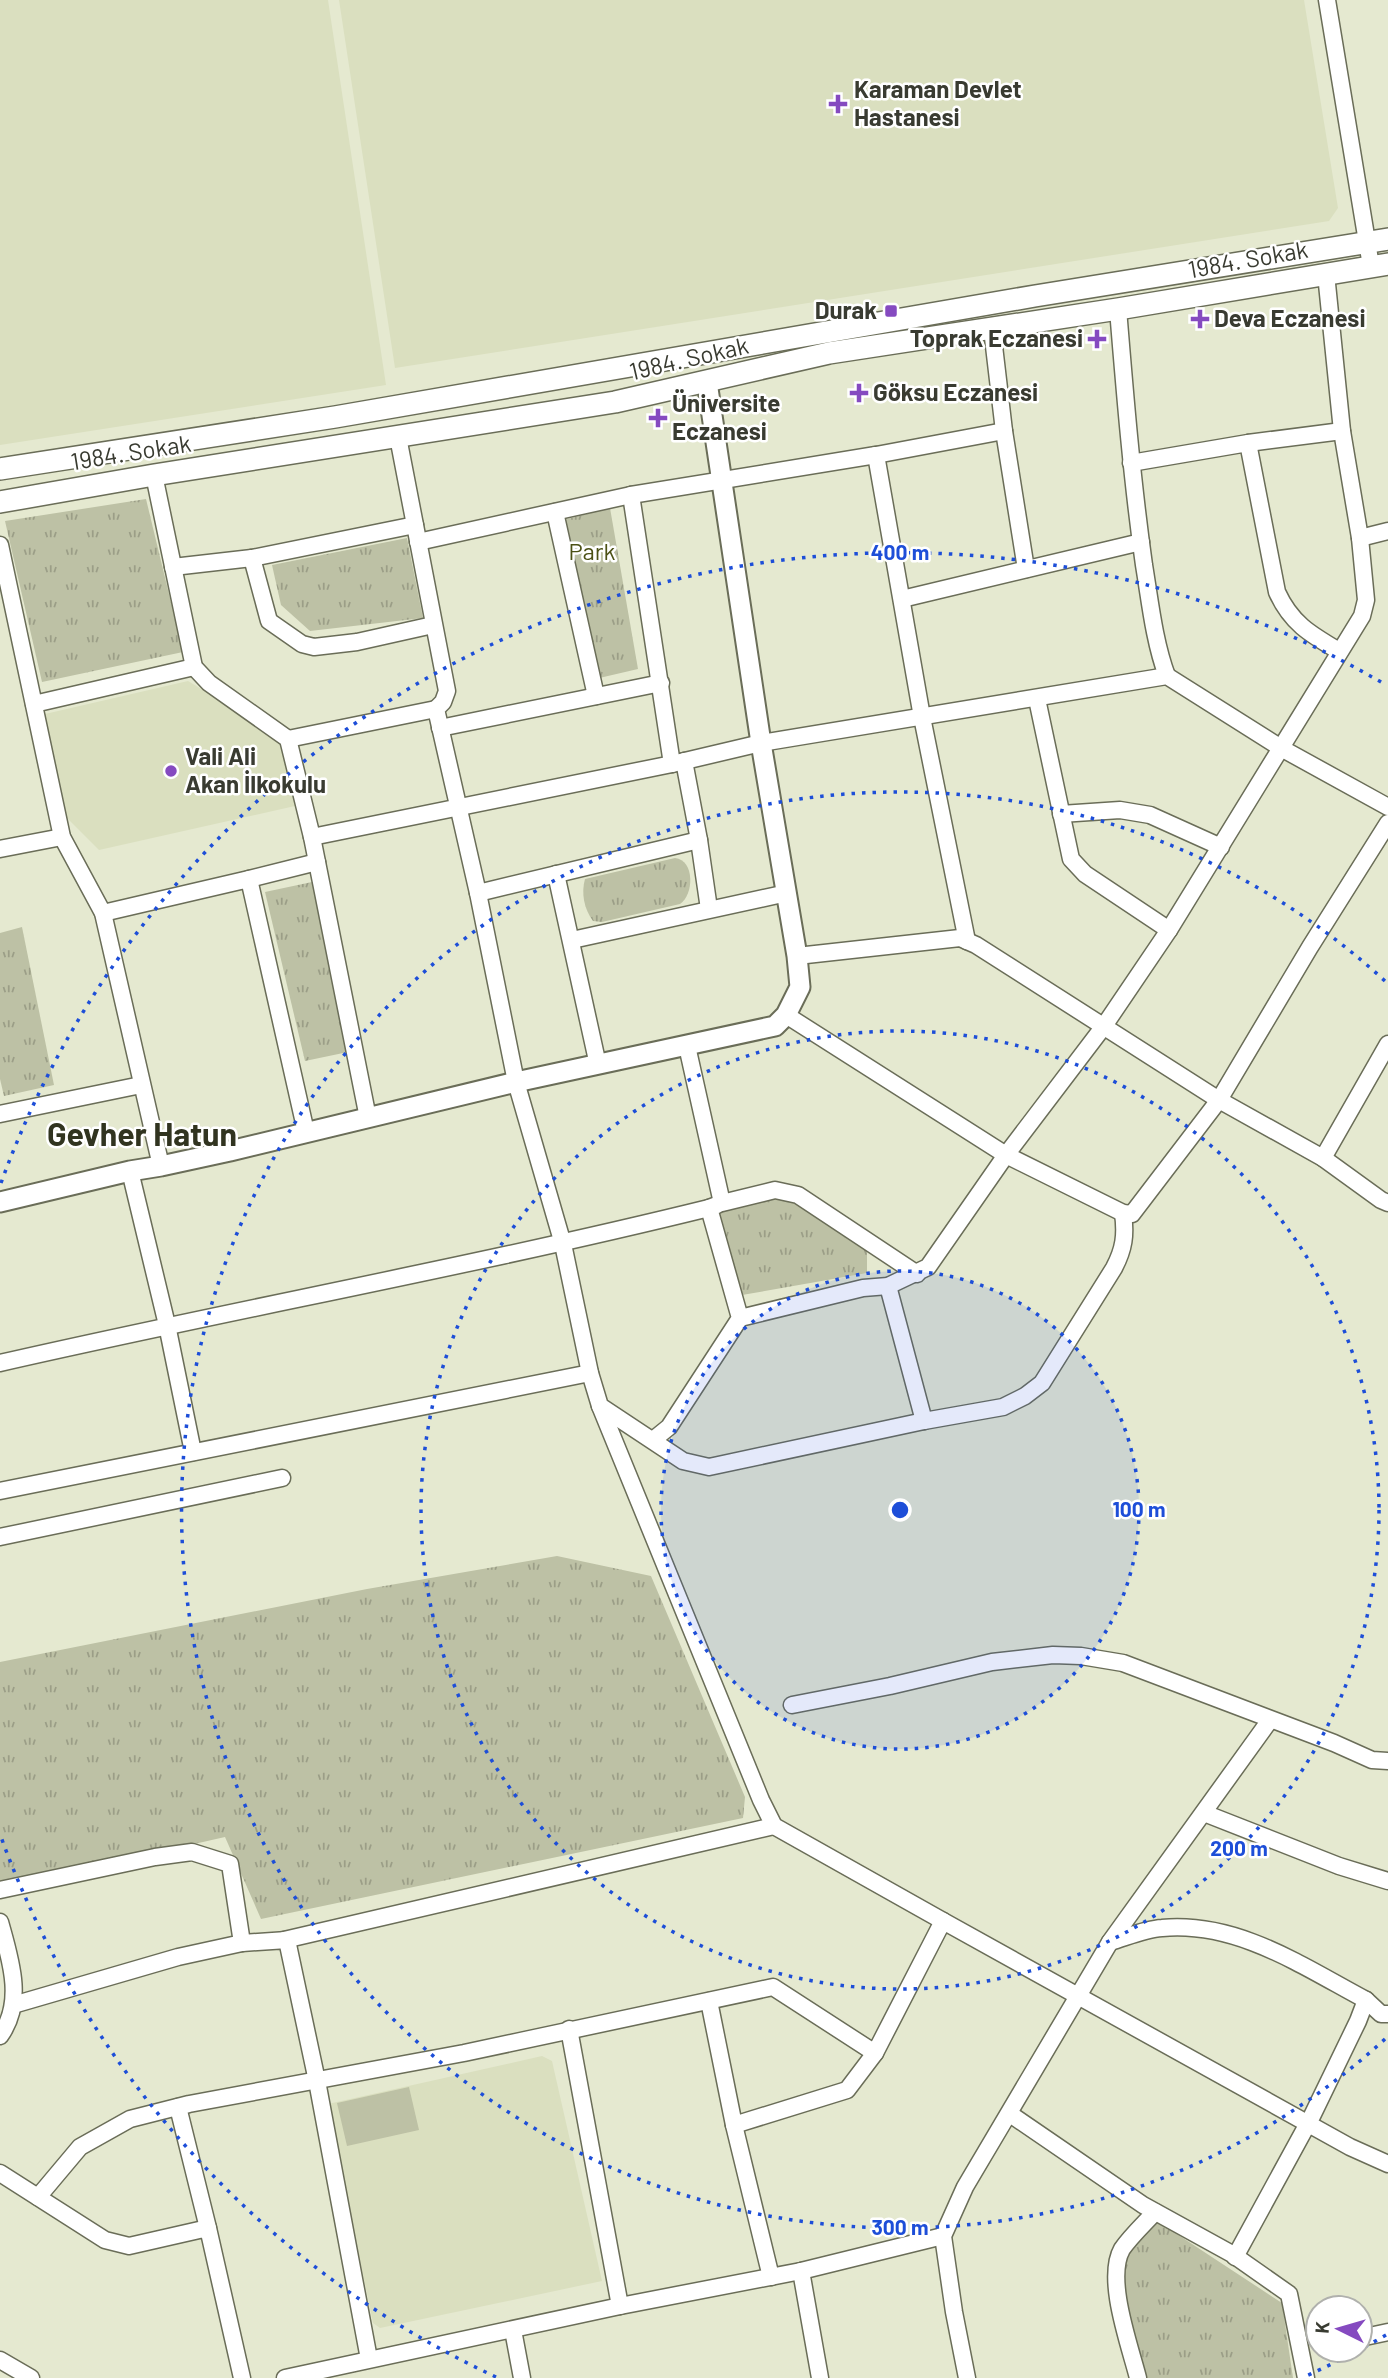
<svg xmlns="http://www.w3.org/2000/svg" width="1388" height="2378" font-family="Barlow,sans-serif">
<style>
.built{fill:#dadfbf}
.grass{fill:#bdc1a5}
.park{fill:url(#park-tufts)}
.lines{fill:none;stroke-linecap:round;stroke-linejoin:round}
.minor-casing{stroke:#6a6d58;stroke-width:19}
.tertiary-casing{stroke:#6a6d58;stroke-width:23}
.secondary-casing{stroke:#6a6d58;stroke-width:24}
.minor{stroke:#fff;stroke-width:16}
.tertiary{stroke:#fff;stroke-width:19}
.secondary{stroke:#fff;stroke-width:21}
.ring{fill:none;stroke:#1d4ed8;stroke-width:3.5;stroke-dasharray:3.5 7}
.poi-dot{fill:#854ac0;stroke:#fff;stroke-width:2.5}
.labels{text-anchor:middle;stroke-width:5;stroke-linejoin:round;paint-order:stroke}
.poi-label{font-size:24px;font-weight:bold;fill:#393b31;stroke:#fff;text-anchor:start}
.street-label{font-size:24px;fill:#393b31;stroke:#fff}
.park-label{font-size:24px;fill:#4c5115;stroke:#fff}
.district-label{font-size:32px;font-weight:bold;fill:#313420;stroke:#fff}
.centre{fill:#1d4ed8;stroke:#fff;stroke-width:3.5}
.ring-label{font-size:21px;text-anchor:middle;font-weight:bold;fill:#1d4ed8;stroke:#fff;stroke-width:5;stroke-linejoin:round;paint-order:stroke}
</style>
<defs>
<pattern id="park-tufts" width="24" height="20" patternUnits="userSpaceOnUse" patternTransform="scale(1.75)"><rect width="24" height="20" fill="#bdc1a5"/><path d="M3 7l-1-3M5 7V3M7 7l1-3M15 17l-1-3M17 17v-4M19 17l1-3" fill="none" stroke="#9b9e87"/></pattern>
</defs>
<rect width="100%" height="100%" fill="#e5e9d0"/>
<g class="built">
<path d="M 0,0 L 328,0 L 386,385 L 0,445 Z"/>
<path d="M 339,0 L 1304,0 L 1338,208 L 1329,221 L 395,368 Z"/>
<path d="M 188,681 L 278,735 L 295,806 L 99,850 L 67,818 L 45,714 Z"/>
<path d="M 542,2056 L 552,2061 L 602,2281 L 380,2328 L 373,2323 L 328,2104 Z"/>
</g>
<path class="grass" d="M 409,2087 L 419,2130 L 347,2146 L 337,2103 Z"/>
<g class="park">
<path d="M 146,499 L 183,652 L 42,682 L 5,521 Z"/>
<path d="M 610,508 L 638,669 L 595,679 L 560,521 Z"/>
<path d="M 407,538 L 423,618 L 310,631 L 281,605 L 272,565 Z"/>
<path d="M 675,858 C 695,860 694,895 680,904 L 602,922 L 593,921 C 584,909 581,893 585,879 Z"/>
<path d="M 312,882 L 348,1052 L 305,1061 L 265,892 Z"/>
<path d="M 22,927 L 54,1085 L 4,1096 L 0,1079 L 0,933 Z"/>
<path d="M 783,1196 L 867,1249 L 867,1273 L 742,1295 L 719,1215 L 729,1206 Z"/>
<path d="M 557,1556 L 651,1576 L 745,1797 L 743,1818 L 261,1919 L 225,1837 L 0,1888 L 0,1662 L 367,1589 Z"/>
<path d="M 1157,2221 L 1282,2303 L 1293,2378 L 1145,2378 C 1137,2345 1112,2280 1132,2250 C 1139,2240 1149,2230 1157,2221 Z"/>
</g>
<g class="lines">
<defs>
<g id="minor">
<path d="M 1327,0 L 1371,266"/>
<path d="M 1118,309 C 1125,395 1132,480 1144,565 C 1150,601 1154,641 1167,676"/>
<path d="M 992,329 L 1004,431 L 1026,569"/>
<path d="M 398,437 L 447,691 L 443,702 L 436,709 L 478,893 L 516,1082 L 563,1244 L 590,1373 L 600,1406 L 683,1461 L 709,1467 L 924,1421 L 1003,1407 L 1025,1396 L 1042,1383 L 1114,1268 C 1124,1249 1126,1235 1123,1213"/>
<path d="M 1248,443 L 1277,592 C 1291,623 1310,634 1339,651"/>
<path d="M 876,455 L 922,717 L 967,941"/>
<path d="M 1131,463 L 1248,443 L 1342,431"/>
<path d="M 154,475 L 194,667 L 209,683 L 288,739 L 312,837 L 368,1118"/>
<path d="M 631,495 L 672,764"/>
<path d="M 555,512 L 596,696"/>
<path d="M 1360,538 L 1388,531"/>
<path d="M 418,542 L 631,495 L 876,455 L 1004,431"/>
<path d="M 0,545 L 62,837 L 103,913 L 161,1166"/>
<path d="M 252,558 L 269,621 L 302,644 L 314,647 L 357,642 L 433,625"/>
<path d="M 173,567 L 252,558 L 415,525"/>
<path d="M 902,599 L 1141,542"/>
<path d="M 1037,699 L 1071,859 L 1085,874 L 1169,930"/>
<path d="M 34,704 L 194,667"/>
<path d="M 440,728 L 661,683"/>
<path d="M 288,739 L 436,709"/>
<path d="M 684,761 L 699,840 L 709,909"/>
<path d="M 1061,814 L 1120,810 L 1150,815 L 1221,847"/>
<path d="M 312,837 L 672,764 L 761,743 L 1167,676 L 1281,748 L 1388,807"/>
<path d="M 0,849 L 62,837"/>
<path d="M 556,874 L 598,1065"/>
<path d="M 249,879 L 317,862"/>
<path d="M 478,893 L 699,840"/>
<path d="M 103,913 L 249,879 L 306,1132"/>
<path d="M 572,940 L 787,893"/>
<path d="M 797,956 L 960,938 L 976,945 L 1219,1100 L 1323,1158 L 1381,1200 L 1388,1203"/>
<path d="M 786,1015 L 1006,1155 L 1123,1213 L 1132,1214 L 1219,1100 L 1310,947 L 1388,823"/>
<path d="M 687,1046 L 722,1203 L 775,1190 L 798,1195 L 917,1274"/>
<path d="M 0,1114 L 141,1085"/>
<path d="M 1323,1158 L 1388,1044"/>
<path d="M 130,1171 L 167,1325 L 193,1452"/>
<path d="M 888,1286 L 924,1421"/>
<path d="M 740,1318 L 863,1288 L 888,1286 L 928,1267 L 1006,1155 L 1104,1026 L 1169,930 L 1362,616 L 1366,600 L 1360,538 L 1342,431 L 1326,274"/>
<path d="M 0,1363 C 236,1309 474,1266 709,1208"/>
<path d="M 600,1406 L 761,1800 L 774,1826 L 943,1921"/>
<path d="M 653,1440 L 669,1427 L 740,1318 L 709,1208 L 717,1205"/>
<path d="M 0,1491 L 590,1373"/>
<path d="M 0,1537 L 282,1478"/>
<path d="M 792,1705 L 890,1686 L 992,1662 L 1053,1655 L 1081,1656 L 1123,1663 L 1334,1743 L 1372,1760 L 1388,1761"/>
<path d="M 1204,1813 L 1339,1866 L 1388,1881"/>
<path d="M 0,1890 L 155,1857 L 192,1852 L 230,1864 L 242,1943 L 178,1957 L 13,2005"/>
<path d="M 0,1922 C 10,1958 25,2002 0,2036"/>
<path d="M 284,1940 L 774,1826"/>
<path d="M 1110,1942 C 1127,1937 1145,1929 1162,1928 C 1237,1921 1302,1966 1366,2000"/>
<path d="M 242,1943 L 287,1940 L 317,2081 L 369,2359"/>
<path d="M 709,2001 L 734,2125 L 771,2277"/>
<path d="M 569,2029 L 620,2306"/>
<path d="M 178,2107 L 208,2228"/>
<path d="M 1010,2114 L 1143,2205 L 1232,2254 L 1289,2294 L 1306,2378"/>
<path d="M 734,2125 L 847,2090 L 875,2053 L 943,1921 L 1350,2147 L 1388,2164"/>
<path d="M 0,2173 L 105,2240 L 129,2246 L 208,2228 L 242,2378"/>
<path d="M 38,2197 L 80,2147 L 130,2119 L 189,2104 L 464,2053 L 773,1987 L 875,2053"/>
<path d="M 1235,2257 L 1312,2116 L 1358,2021 L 1366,2000 L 1381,2014 L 1388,2014"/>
<path d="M 801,2271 L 820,2378"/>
<path d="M 513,2330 L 522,2378"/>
<path d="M 1360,2338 L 1388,2332"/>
<path d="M 0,2360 L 31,2378"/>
<path d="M 285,2378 L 620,2306 L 801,2271 L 943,2236"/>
<path d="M 967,2378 L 954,2312 L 943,2236 L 965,2187 L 1110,1942 L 1270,1720"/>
<path d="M 1138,2378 C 1130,2346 1105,2279 1122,2249 C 1131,2236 1144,2224 1155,2212"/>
</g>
<path id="tertiary" d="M 0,1202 L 130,1171 L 161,1166 L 230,1151 L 516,1082 L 775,1026 L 786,1015 L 800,987 L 797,956 L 761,743 L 707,382"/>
<g id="secondary">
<path d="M 0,469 L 335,417 L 1035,296 L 1388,239"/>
<path d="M 0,502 L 154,475 L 615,402 L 829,353 L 1118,309 L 1388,264"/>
</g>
</defs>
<use href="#minor" class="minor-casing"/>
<use href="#tertiary" class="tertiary-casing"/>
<use href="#secondary" class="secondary-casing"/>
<use href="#minor" class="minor"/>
<use href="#tertiary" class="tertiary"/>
<use href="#secondary" class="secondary"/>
</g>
<circle cx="900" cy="1510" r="239" fill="#1d4ed8" fill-opacity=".12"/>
<g class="ring">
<circle cx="900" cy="1510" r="239"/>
<circle cx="900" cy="1510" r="479"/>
<path d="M1385 2039A718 718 0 1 1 1385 981"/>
<path d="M1386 2335A957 957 0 0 1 1304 2377M496 2377A957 957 0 0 1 1 1837M1 1183A957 957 0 0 1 1386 685"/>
</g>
<g class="poi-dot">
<path d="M834.5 93.5h7v7h7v7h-7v7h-7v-7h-7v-7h7z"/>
<rect x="884" y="304" width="14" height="14" rx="3.5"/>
<path d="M1196.5 308.5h7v7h7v7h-7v7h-7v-7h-7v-7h7z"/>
<path d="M1093.5 328.5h7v7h7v7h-7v7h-7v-7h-7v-7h7z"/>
<path d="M855.5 382.5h7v7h7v7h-7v7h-7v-7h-7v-7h7z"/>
<path d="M654.5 407.5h7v7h7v7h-7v7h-7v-7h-7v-7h7z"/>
<circle cx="171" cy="771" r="7"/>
</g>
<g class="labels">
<g class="poi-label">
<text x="854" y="98">Karaman Devlet<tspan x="854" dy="28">Hastanesi</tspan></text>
<text x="877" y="319" text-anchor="end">Durak</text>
<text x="1214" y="327">Deva Eczanesi</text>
<text x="1083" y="347" text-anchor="end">Toprak Eczanesi</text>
<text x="873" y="401">Göksu Eczanesi</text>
<text x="672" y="412">Üniversite<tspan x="672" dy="28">Eczanesi</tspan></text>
<text x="185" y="765">Vali Ali<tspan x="185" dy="28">Akan İlkokulu</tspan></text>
</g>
<g class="street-label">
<text transform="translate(1248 260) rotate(-10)" y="8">1984. Sokak</text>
<text transform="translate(689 359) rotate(-13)" y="8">1984. Sokak</text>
<text transform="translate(131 453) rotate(-9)" y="8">1984. Sokak</text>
</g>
<g class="park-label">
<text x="592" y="560">Park</text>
</g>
<g class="district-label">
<text x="142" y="1146">Gevher Hatun</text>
</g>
</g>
<circle cx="900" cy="1510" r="10" class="centre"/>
<g class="ring-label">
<text x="900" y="560">400 m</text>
<text x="1139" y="1517">100 m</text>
<text x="1239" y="1856">200 m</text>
<text x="900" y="2235">300 m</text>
</g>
<g transform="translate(1339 2329) rotate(275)"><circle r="33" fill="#ffffff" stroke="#b0b1ad" stroke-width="2"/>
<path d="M0-5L12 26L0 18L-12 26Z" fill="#854ac0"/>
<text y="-10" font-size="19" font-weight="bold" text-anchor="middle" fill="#393b31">K</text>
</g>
</svg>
